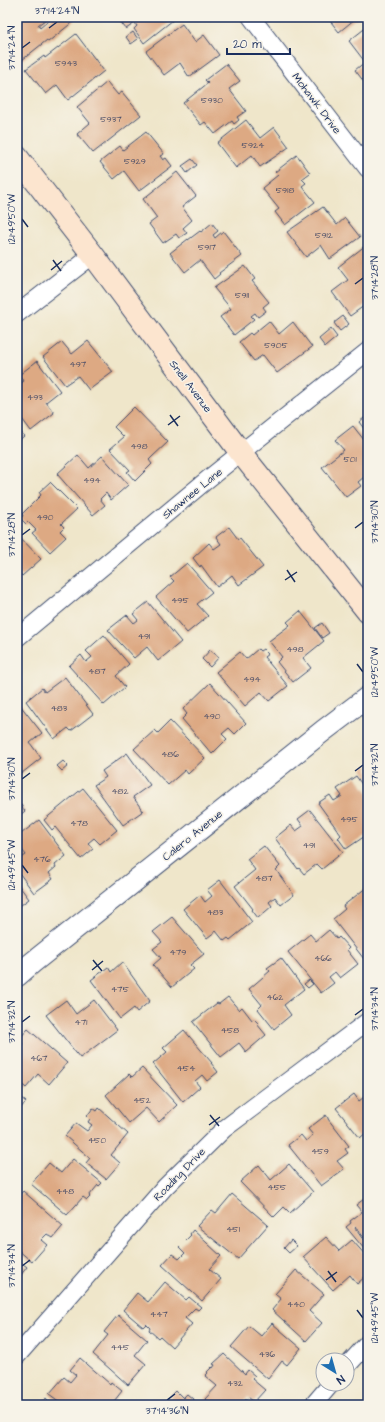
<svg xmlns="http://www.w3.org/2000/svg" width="385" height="1422" font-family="'Architects Daughter',sans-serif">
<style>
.building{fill:#dda983}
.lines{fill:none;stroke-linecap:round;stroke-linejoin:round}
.minor-casing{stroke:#3b4a6e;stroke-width:19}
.tertiary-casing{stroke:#3b4a6e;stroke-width:23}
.secondary-casing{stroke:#3b4a6e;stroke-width:24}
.minor{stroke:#fff;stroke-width:17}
.tertiary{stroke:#fff;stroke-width:21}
.secondary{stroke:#fce5cf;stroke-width:22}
.ticks{fill:none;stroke:#1b2f5e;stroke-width:1.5}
.labels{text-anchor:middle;stroke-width:3;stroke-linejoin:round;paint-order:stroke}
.number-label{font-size:9px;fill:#4c4e67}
.street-label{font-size:11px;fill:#1b2f5e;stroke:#f7f3e8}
.neatline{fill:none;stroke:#1b2f5e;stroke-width:1.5}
.ticks-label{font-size:10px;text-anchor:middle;fill:#1b2f5e}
</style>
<rect width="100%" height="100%" fill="#f7f3e8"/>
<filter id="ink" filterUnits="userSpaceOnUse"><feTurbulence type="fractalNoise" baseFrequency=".025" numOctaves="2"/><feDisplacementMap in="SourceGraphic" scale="8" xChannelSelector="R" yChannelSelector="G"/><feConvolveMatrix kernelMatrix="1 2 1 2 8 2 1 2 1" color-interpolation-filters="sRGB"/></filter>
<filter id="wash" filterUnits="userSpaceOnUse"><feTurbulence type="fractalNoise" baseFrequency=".012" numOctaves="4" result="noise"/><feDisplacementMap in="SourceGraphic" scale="16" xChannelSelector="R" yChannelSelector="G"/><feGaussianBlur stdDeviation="0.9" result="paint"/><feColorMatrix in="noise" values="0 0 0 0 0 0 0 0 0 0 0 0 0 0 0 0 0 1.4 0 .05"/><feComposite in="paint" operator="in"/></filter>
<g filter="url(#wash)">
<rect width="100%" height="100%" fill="#efe6ca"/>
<g id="blocks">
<g class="building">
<path d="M 17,17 L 49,17 L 38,25 L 40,28 L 53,17 L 71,17 L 74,21 L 48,42 L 47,40 L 22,60 L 17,53 Z"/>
<path d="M 117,17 L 171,17 L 173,20 L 144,43 L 134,29 L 137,26 L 135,23 L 126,29 Z"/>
<path d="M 314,17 L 322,17 L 317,21 Z"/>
<path d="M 327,17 L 360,17 L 356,20 L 355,19 L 339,32 Z"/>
<path d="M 182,24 L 195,42 L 204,35 L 219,55 L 189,77 L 180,63 L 164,75 L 146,51 Z"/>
<path d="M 368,26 L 368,87 L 355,70 L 365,62 L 349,41 Z"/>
<path d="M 133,32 L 138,39 L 131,44 L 126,37 Z"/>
<path d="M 76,34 L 104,71 L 68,100 L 57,85 L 46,94 L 26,69 L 44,56 L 45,58 Z"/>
<path d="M 226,64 L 240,81 L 229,89 L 246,111 L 237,117 L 239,120 L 234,124 L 232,121 L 215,134 L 205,122 L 201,125 L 183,103 L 208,83 L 205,80 Z"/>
<path d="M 107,82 L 118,95 L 122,92 L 141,115 L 93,153 L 77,134 L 90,123 L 77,107 Z"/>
<path d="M 246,120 L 260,138 L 274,127 L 289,147 L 260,167 L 252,155 L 236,168 L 217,143 Z"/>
<path d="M 146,132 L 164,154 L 160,156 L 163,160 L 166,158 L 172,166 L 139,191 L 124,171 L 114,179 L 100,162 L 120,146 L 123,150 Z"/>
<path d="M 297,155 L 310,173 L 302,179 L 306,183 L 302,186 L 315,202 L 285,225 L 275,212 L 279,209 L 262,188 L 278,175 L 275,172 Z"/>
<path d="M 192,159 L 197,165 L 187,173 L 182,166 Z"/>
<path d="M 177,172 L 196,196 L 182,207 L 192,220 L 183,228 L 187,233 L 179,238 L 176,234 L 163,243 L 149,224 L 157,218 L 143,199 Z"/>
<path d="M 323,207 L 337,225 L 345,218 L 360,237 L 330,259 L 321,245 L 306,257 L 287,232 Z"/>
<path d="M 212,223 L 218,231 L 213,235 L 215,238 L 223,231 L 242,256 L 219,273 L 220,274 L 214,279 L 200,260 L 185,272 L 170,253 L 188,239 L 188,240 L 200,231 L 201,232 Z"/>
<path d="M 366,245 L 368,247 L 368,303 L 350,316 L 332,292 L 348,280 L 338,267 Z"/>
<path d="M 245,266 L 255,279 L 252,281 L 269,302 L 263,307 L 266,311 L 258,317 L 255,313 L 251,316 L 254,319 L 234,335 L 220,317 L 231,309 L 214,288 Z"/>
<path d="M 343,316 L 349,324 L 340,331 L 334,323 Z"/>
<path d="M 269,321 L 279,334 L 293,322 L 312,347 L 277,373 L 263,355 L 254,361 L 239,342 L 250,333 L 252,335 Z"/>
<path d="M 331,329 L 337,337 L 325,347 L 319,339 Z"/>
<path d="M 88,341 L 113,372 L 89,390 L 78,376 L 65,385 L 43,357 L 62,342 L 72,354 Z"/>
<path d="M 37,361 L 60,391 L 46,402 L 54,413 L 31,431 L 17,412 L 17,386 L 24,381 L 19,375 Z"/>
<path d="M 134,407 L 168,442 L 152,457 L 149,460 L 152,464 L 135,481 L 127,472 L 130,470 L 110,449 L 124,437 L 114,427 Z"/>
<path d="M 368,415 L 368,434 L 359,422 Z"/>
<path d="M 353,426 L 368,445 L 368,448 L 366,449 L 368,451 L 368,482 L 364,477 L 358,482 L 361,486 L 346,497 L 322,467 L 344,450 L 335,440 Z"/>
<path d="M 17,427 L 24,436 L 17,442 Z"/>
<path d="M 78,455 L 89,468 L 102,456 L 128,485 L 111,500 L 106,493 L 100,499 L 105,505 L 93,515 L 57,474 Z"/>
<path d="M 50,482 L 77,509 L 61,524 L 64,527 L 60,531 L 66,537 L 50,552 L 32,533 L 36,530 L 28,522 L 26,524 L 20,518 L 23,516 L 22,514 L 41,495 L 39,492 Z"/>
<path d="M 229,527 L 238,539 L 240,538 L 263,567 L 239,585 L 232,575 L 217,587 L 201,565 L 200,567 L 193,558 L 209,543 L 214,549 L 221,544 L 216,537 Z"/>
<path d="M 17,534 L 41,559 L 22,576 L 17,570 Z"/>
<path d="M 187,563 L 212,592 L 197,604 L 208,616 L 187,633 L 156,597 L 174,581 L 170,577 Z"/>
<path d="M 148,602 L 181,642 L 158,661 L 147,647 L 134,658 L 108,630 L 127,615 L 134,623 L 138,620 L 133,614 Z"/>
<path d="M 300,611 L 324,641 L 303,658 L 311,668 L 293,682 L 277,662 L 282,657 L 269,641 L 290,625 L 287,622 Z"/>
<path d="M 322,623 L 329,633 L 322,638 L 315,628 Z"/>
<path d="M 104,635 L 129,664 L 116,676 L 125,687 L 104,705 L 69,666 L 81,655 L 86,662 L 92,657 L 86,651 Z"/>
<path d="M 258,649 L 260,651 L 263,649 L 268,654 L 264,657 L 288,686 L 269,701 L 261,692 L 245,706 L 216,672 L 240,652 L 246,659 Z"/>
<path d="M 210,650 L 219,657 L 210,667 L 202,659 Z"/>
<path d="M 65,677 L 93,714 L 71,731 L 68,728 L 54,739 L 26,701 L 42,688 L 45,692 Z"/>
<path d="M 210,683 L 246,723 L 235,734 L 229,728 L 222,734 L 227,739 L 212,754 L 182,719 L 187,714 L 183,709 Z"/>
<path d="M 20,705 L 42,733 L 30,743 L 41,758 L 17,777 L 17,708 Z"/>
<path d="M 170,721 L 205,758 L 188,774 L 185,770 L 168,785 L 134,749 L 155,730 L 158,733 Z"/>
<path d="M 127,753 L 150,785 L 133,797 L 143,811 L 123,825 L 94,785 L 106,777 L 102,771 Z"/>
<path d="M 63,761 L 68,766 L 62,771 L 57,766 Z"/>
<path d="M 368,765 L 368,778 L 362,769 Z"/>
<path d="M 356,776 L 368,793 L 368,834 L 346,849 L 338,838 L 341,835 L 318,803 L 330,795 L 334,801 L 342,796 L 337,789 Z"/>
<path d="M 83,788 L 117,830 L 100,844 L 94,838 L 88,843 L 93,849 L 81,859 L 55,827 L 52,830 L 44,820 Z"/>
<path d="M 21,805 L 25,811 L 19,816 L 17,814 L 17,808 Z"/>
<path d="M 310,810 L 343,852 L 322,869 L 317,864 L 304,874 L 299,868 L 298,869 L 275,838 L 291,825 L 296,831 L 303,826 L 298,819 Z"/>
<path d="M 39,820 L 66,856 L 55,865 L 56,867 L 49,873 L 53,879 L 34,893 L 17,870 L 17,861 L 26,855 L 17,843 L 17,837 Z"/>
<path d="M 264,846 L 280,866 L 276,870 L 294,895 L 281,905 L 275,897 L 269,902 L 272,906 L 258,918 L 252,910 L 253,909 L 235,886 L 255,870 L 247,859 Z"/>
<path d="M 220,880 L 252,922 L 230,940 L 228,938 L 224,941 L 216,931 L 207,938 L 183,909 L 200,895 L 205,902 L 212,896 L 207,890 Z"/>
<path d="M 17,883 L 29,899 L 17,908 Z"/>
<path d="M 367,887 L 368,956 L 364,959 L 333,919 L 345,909 L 343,906 Z"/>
<path d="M 172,917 L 204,954 L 190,965 L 194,969 L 172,987 L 153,965 L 161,958 L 153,949 L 162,942 L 153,932 Z"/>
<path d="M 329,930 L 337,939 L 339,937 L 349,948 L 347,950 L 358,964 L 340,978 L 335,972 L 329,977 L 334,983 L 321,993 L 288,952 L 310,934 L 316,941 Z"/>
<path d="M 281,958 L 304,989 L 284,1005 L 291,1015 L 274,1029 L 258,1009 L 262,1005 L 249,989 L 270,971 L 267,968 Z"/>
<path d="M 122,962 L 150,1001 L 137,1012 L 134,1008 L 120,1019 L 91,980 L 108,967 L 111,972 Z"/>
<path d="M 309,980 L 313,984 L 308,988 L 304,984 Z"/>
<path d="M 228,997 L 239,1010 L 242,1007 L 252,1020 L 254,1019 L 258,1023 L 257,1024 L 266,1035 L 246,1052 L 239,1043 L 221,1057 L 193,1022 L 217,1003 L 219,1004 Z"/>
<path d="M 66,1000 L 76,1014 L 94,1000 L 117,1030 L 80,1058 L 46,1015 Z"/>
<path d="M 28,1029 L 67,1063 L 49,1084 L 38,1074 L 26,1088 L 17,1080 L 17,1051 L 18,1052 L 24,1045 L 18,1040 Z"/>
<path d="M 184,1030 L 212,1063 L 211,1063 L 218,1072 L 207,1081 L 202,1075 L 195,1081 L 200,1087 L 183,1102 L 153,1064 L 167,1052 L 163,1048 Z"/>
<path d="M 142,1068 L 177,1105 L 159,1122 L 146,1108 L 129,1123 L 106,1095 L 129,1074 L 132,1077 Z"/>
<path d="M 17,1091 L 21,1094 L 19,1096 L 26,1102 L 17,1112 Z"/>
<path d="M 354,1094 L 359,1101 L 368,1094 L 368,1131 L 360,1138 L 336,1108 Z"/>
<path d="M 93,1108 L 97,1111 L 99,1108 L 128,1134 L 111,1155 L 120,1163 L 106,1179 L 86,1163 L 90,1158 L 65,1136 L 76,1123 L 87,1131 L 92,1125 L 88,1122 L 90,1119 L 87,1116 Z"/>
<path d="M 326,1115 L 328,1118 L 328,1119 L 349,1146 L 345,1149 L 348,1153 L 337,1161 L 344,1169 L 321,1186 L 288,1145 L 301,1135 L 306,1141 L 313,1135 L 308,1129 Z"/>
<path d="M 73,1159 L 102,1183 L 99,1186 L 98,1185 L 89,1196 L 90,1197 L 87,1200 L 83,1197 L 67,1215 L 31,1184 L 49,1163 L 61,1173 Z"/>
<path d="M 289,1164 L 313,1192 L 290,1213 L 284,1207 L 274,1217 L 240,1182 L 259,1165 L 271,1180 Z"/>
<path d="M 23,1191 L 63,1226 L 53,1238 L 47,1234 L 41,1240 L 47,1245 L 32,1262 L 17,1249 L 17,1198 Z"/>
<path d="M 232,1194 L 268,1225 L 238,1259 L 197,1226 L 212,1210 L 216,1213 Z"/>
<path d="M 368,1196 L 368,1243 L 356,1227 L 355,1228 L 368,1247 L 365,1250 L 346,1227 L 351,1223 L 350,1221 L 362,1212 L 356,1205 Z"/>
<path d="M 193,1230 L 221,1256 L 209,1269 L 221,1279 L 202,1301 L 162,1265 L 172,1254 L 179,1259 L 185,1253 L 179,1247 L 191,1235 L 190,1234 Z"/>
<path d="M 326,1237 L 339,1251 L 352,1240 L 368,1258 L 368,1274 L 357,1284 L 350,1275 L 333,1290 L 303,1257 Z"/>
<path d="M 291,1240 L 297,1246 L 289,1253 L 284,1248 Z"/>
<path d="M 17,1259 L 27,1267 L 17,1280 Z"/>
<path d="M 296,1270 L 324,1294 L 309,1311 L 322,1323 L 306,1341 L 272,1310 L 281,1299 L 275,1294 Z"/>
<path d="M 165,1282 L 186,1300 L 189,1297 L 201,1307 L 198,1310 L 195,1308 L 185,1318 L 192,1324 L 172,1347 L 160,1336 L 158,1338 L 149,1330 L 150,1328 L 146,1324 L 143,1327 L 123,1310 L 137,1293 L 148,1302 Z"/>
<path d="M 118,1315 L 147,1340 L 135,1355 L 146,1364 L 128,1385 L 93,1354 L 108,1335 L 104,1332 Z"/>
<path d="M 272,1323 L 301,1348 L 287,1365 L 282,1361 L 268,1379 L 231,1347 L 249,1326 L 261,1336 Z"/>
<path d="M 224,1354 L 245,1374 L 248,1370 L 255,1376 L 252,1379 L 265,1390 L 254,1402 L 248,1397 L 243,1403 L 245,1405 L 211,1405 L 205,1399 L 217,1386 L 205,1376 L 208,1373 L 207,1372 L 212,1367 L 213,1368 L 215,1365 L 213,1364 Z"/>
<path d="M 80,1358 L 110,1384 L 111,1382 L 122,1391 L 111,1405 L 64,1405 L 49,1394 L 64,1377 L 70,1382 L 76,1375 L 70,1370 Z"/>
<path d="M 176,1391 L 183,1398 L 187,1394 L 200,1405 L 172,1405 L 167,1400 Z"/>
<path d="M 46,1398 L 53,1405 L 40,1405 Z"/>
</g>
</g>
</g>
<g filter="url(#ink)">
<use href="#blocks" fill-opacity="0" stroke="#3b4a6e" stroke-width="1"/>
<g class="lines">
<defs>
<g id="minor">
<path d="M 251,17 L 368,169"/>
<path d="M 17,314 L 93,255"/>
<path d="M 17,638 L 208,479 L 368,351"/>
<path d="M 17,1356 L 165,1187 L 224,1129 L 368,1021"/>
<path d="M 347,1366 L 368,1343"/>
<path d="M 313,1405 L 331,1384"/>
</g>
<path id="tertiary" d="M 17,976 L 32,963 L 323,731 L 368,697"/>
<path id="secondary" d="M 17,157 L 93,255 L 241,453 L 368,612"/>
</defs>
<use href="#minor" class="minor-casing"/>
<use href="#tertiary" class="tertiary-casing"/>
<use href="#secondary" class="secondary-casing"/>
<use href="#minor" class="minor"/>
<use href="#tertiary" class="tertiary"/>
<use href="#secondary" class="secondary"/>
</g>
</g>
<path class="ticks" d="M 49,28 L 57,22M 22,48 L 30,42M 22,219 L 28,227M 53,260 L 61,271M 51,270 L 62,261M 355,284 L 363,278M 170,415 L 178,426M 168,425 L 180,416M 355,528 L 363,522M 22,535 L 30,529M 287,570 L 295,582M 285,580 L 297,572M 357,664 L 363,672M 355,771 L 363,765M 22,779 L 30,773M 22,865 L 28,873M 93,960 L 102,971M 92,970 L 103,961M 355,1015 L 363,1009M 22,1022 L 30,1016M 210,1115 L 219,1126M 209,1125 L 220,1117M 22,1266 L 30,1260M 328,1271 L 336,1282M 326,1280 L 337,1272M 357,1310 L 363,1318M 167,1400 L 175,1394"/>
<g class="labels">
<g class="number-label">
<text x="66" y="66">5943</text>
<text x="212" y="103">5930</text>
<text x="111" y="122">5937</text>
<text x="253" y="148">5924</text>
<text x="135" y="164">5929</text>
<text x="285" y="193">5918</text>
<text x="324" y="238">5912</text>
<text x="207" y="250">5917</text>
<text x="242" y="298">5911</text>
<text x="276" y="348">5905</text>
<text x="78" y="367">497</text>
<text x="35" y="400">493</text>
<text x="139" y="449">498</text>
<text x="350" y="462">501</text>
<text x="92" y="483">494</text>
<text x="45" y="520">490</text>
<text x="180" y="603">495</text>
<text x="144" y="639">491</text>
<text x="295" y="652">498</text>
<text x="97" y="674">487</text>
<text x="252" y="682">494</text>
<text x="59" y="711">483</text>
<text x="212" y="719">490</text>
<text x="170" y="757">486</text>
<text x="120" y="794">482</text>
<text x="349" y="822">495</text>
<text x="79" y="826">478</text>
<text x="309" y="848">491</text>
<text x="42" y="862">476</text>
<text x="264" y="881">487</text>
<text x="215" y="915">483</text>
<text x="178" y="955">479</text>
<text x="323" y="961">466</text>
<text x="120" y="992">475</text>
<text x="275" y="1000">462</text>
<text x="81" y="1025">471</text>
<text x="230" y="1033">458</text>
<text x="39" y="1061">467</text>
<text x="186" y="1071">454</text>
<text x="142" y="1103">452</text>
<text x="97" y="1143">450</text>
<text x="320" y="1154">459</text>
<text x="277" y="1190">455</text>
<text x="65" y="1194">448</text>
<text x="233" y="1232">451</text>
<text x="296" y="1307">440</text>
<text x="159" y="1317">447</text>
<text x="120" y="1350">445</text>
<text x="267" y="1357">436</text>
<text x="235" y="1386">432</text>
</g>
<g class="street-label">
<text transform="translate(317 103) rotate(53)" y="4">Mohawk Drive</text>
<text transform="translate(191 386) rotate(53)" y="4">Snell Avenue</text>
<text transform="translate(192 493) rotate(-39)" y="4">Shawnee Lane</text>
<text transform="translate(192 835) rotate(-39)" y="4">Calero Avenue</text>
<text transform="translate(179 1174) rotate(-46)" y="4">Roading Drive</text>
</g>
</g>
<rect width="385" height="1422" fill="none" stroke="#f7f3e8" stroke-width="44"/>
<g transform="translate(335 1372) rotate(143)"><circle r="19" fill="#f7f3e8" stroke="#9fa5b1"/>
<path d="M0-3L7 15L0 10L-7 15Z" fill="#1f6fb2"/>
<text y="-6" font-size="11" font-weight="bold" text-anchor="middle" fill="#1b2f5e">N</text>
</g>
<path d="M227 48v6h63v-6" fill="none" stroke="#1b2f5e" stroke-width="2"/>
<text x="233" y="48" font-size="12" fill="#1b2f5e" stroke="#f7f3e8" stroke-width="3" paint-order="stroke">20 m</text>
<rect x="22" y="22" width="341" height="1378" class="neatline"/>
<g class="ticks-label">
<text x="57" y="14">37°14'24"N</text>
<text transform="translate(11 48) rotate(-90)" y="4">37°14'24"N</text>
<text transform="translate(11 219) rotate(-90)" y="4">121°49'50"W</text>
<text transform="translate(374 278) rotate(-90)" y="4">37°14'28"N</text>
<text transform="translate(374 522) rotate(-90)" y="4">37°14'30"N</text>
<text transform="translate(11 535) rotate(-90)" y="4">37°14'28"N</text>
<text transform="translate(374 672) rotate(-90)" y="4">121°49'50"W</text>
<text transform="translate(374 765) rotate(-90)" y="4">37°14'32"N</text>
<text transform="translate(11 779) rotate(-90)" y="4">37°14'30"N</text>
<text transform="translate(11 865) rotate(-90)" y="4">121°49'45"W</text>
<text transform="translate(374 1009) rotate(-90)" y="4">37°14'34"N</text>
<text transform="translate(11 1022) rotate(-90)" y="4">37°14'32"N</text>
<text transform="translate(11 1266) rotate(-90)" y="4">37°14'34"N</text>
<text transform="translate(374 1318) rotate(-90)" y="4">121°49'45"W</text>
<text x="167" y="1414">37°14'36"N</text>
</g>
</svg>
